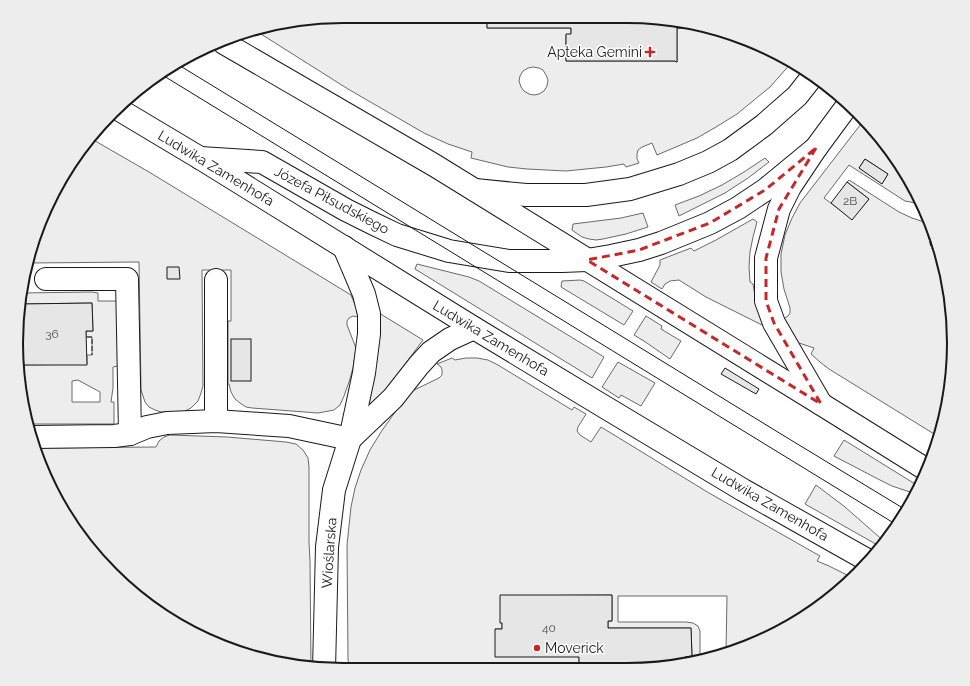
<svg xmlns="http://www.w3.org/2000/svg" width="970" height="686" font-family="Raleway,sans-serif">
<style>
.built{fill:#ededed;stroke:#6a6a6a;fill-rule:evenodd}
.building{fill:#e6e6e6;stroke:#1a1a1a}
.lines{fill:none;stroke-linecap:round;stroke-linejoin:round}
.minor-casing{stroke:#1a1a1a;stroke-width:24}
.tertiary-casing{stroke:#1a1a1a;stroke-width:24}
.secondary-casing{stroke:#1a1a1a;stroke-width:24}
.minor{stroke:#fff;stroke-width:22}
.tertiary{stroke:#fff;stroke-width:22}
.secondary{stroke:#fff;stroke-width:22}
.tram{stroke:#1a1a1a;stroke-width:1}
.fence{stroke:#1a1a1a;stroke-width:1;stroke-dasharray:5 2;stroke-linecap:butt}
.marked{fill:none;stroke:#c62828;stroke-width:3;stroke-dasharray:8 5;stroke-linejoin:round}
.poi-dot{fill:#c62828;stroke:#fff;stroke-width:1.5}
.labels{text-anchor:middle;stroke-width:3;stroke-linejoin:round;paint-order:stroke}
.number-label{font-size:12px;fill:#4d4d4d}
.poi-label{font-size:14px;fill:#1a1a1a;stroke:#fff;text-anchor:end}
.street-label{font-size:14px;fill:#1a1a1a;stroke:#fff}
.rim{fill:none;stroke:#1a1a1a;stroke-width:2}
</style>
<rect width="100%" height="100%" fill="#fff"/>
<g class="built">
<path d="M 343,16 L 487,16 L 487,28 L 571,28 L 571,34 L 566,35 L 566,61 L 675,61 L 677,62 L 677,28 L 683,28 L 683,21 L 691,22 L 791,60 L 793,61 L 770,87 L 737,114 L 716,127 L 697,138 L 657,155 L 652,143 L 642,147 L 638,150 L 637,154 L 637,159 L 639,163 L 626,167 L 624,164 L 606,167 L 566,171 L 527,169 L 508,167 L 471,158 L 472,152 L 448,144 L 424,133 L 348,89 L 253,29 L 258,27 ZM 533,67 L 539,68 L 543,70 L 546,75 L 548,80 L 547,86 L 544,91 L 539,94 L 534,95 L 529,94 L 524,91 L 521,87 L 519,81 L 520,76 L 523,71 L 528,68 Z"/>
<path d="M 864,120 L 873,128 L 910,180 L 921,204 L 905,201 L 849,165 L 824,198 L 852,219 L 869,199 L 847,182 L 849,180 L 899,212 L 912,218 L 930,224 L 937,238 L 951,301 L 953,365 L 943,428 L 939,437 L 829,369 L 820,362 L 811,354 L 814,348 L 796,342 L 783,319 L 788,316 L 790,313 L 790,308 L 784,289 L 781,272 L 781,254 L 785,235 L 792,218 L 800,203 ZM 865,159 L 888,174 L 882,183 L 859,168 Z"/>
<path d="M 90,138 L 149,172 L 351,295 L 356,307 L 358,317 L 353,316 L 349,318 L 347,321 L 347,325 L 356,348 L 353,368 L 349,382 L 344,396 L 340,405 L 334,410 L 318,413 L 252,408 L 246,407 L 240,403 L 235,399 L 231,392 L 229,384 L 228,384 L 228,321 L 231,321 L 231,270 L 202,270 L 203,386 L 201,393 L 198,401 L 191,408 L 181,413 L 161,412 L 155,410 L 149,407 L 145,402 L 141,390 L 139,262 L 30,263 L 50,199 Z"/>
<path d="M 765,158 L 769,162 L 748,178 L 725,193 L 679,216 L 675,205 L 699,196 L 722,185 L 744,172 Z"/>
<path d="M 643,213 L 648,227 L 626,234 L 603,239 L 596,240 L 589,239 L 582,237 L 572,230 L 573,224 L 621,218 Z"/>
<path d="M 753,219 L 757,222 L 753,237 L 750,252 L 749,267 L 750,282 L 753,284 L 757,308 L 764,326 L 706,297 L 679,280 L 670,281 L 665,284 L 662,289 L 651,282 L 660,265 L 660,260 L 691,248 L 694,251 L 716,240 Z"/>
<path d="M 417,264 L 469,277 L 479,281 L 604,357 L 592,378 L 415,269 Z"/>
<path d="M 580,280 L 584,281 L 633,311 L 624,325 L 561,287 L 562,281 Z"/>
<path d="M 92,292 L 98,293 L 98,301 L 117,301 L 118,366 L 113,367 L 113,388 L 111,402 L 114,402 L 114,424 L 29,424 L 19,385 L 19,365 L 87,364 L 87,355 L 92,355 L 92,337 L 86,337 L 86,331 L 93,331 L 92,303 L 19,304 L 19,300 L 21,293 ZM 78,380 L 100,392 L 100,402 L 72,402 L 72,381 Z"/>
<path d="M 379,313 L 423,340 L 368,414 L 368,392 Z"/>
<path d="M 646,316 L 662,326 L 661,329 L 681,341 L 670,359 L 644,341 L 634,335 Z"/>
<path d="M 452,358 L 455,360 L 466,358 L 477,358 L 488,360 L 498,365 L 572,410 L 574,407 L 586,414 L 578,427 L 577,431 L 580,435 L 591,442 L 601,427 L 709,493 L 820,556 L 817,561 L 829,566 L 853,578 L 842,589 L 752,645 L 726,652 L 727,596 L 618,596 L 618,622 L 686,622 L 693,623 L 698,626 L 700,631 L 700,659 L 686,663 L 685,662 L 685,657 L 692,656 L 691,628 L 608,628 L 608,621 L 612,621 L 612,595 L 502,596 L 502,629 L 495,629 L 579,657 L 579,663 L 574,668 L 350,669 L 348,660 L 347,545 L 351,507 L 355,488 L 361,470 L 370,450 L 381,432 L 393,415 L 410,392 L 439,378 L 442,375 L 442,370 L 441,367 L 437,364 Z"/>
<path d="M 618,362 L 655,383 L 641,406 L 621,395 L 619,398 L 602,387 Z"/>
<path d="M 170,435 L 227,437 L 286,442 L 296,444 L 303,450 L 308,458 L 309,467 L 309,542 L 310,561 L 311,667 L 258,659 L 198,636 L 144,602 L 97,558 L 41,468 L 35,448 L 156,447 L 159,441 L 164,437 Z"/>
<path d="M 844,440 L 920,487 L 916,494 L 892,486 L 878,479 L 834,456 Z"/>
<path d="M 816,485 L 845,507 L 886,543 L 881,547 L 805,504 Z"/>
</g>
<g class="building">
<path d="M 487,16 L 627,16 L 683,21 L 683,28 L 677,28 L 677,62 L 676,62 L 675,61 L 566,61 L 566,34 L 571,34 L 571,28 L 487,28 Z"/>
<path d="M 865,159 L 888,174 L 882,184 L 859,168 Z"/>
<path d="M 847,182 L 869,199 L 852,220 L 831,203 Z"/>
<path d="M 167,267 L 179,267 L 180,279 L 167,279 Z"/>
<path d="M 92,303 L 93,331 L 86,331 L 87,365 L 19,365 L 19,304 Z"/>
<rect x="231" y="339" width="20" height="42"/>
<path d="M 725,368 L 759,389 L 756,394 L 721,374 Z"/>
<path d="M 500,595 L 612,595 L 612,621 L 608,621 L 608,628 L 691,628 L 692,656 L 685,657 L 685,662 L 686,663 L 670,667 L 574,668 L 574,663 L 579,663 L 579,657 L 495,657 L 495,629 L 502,629 L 502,623 L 500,623 Z"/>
</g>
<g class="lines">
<defs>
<g id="minor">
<path d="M 46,279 L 127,279 L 130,434"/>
<path d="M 216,421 L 216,280"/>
<path d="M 32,437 L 114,436 L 130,434 L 147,427 L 167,423 L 216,421 L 289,426 L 350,439"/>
<path d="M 350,439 L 393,398 L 419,365 L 431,352 L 450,339 L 474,328"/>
<path d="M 324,669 L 327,547 L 334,490 L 350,439 L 364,373 L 369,334 L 369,314 L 364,294 L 344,247"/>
</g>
<g id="tertiary">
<path d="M 200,158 L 262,162 L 346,210 L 372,223 L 397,235 L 449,251 L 509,261 L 562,261 L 587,260 L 611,256 L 639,250 L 661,243 L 710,223 L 738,208 L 765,190 L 816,148"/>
<path d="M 475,190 L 526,195 L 586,195 L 630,189 L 679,174 L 708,162 L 730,150 L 764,125 L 797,96 L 812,77"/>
<path d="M 821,404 L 774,323 L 766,301 L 766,258 L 779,209 L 790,187 L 816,148 L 847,106"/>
</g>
<g id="secondary">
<path d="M 224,43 L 434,165 L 821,404 L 927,470"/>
<path d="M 118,109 L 200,158 L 474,328 L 603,406 L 743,490 L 869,561"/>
</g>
</defs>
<use href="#minor" class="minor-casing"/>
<use href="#tertiary" class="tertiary-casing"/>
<use href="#secondary" class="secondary-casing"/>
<use href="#minor" class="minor"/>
<use href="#tertiary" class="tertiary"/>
<use href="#secondary" class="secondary"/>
<g class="tram">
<path d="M 177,64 L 357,174 L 781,434 L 906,510"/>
<path d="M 159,73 L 897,525"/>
</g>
<g class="fence">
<path d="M 926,214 L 925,223 L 931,247 L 943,263"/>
<path d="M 87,337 L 92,337 L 92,355"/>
</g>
</g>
<path class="marked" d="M 816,148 L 779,209 L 766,258 L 766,301 L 774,323 L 821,404 L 587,260 L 639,250 L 710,223 L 765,190 Z"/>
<g class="poi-dot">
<path d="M648 46h4v4h4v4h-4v4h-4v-4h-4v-4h4z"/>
<circle cx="537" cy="648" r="4"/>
</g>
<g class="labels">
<g class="number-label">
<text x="850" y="205">2B</text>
<text x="52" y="338">36</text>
<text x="549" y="632">40</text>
</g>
<g class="poi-label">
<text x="642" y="57">Apteka Gemini</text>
<text x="545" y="653" text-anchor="start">Moverick</text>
</g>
<g class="street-label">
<text transform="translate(216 168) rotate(31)" y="5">Ludwika Zamenhofa</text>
<text transform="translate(332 200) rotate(28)" y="5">Józefa Piłsudskiego</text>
<text transform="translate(491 338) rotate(31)" y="5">Ludwika Zamenhofa</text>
<text transform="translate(770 504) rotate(30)" y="5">Ludwika Zamenhofa</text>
<text transform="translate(329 553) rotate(-86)" y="5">Wioślarska</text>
</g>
</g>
<path d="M0 0H970V686H0ZM343 23H627A320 320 0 0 1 947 343V343A320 320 0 0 1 627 663H343A320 320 0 0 1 23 343V343A320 320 0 0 1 343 23Z" fill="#ededed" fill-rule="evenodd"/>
<path class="rim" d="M343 23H627A320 320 0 0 1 947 343V343A320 320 0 0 1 627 663H343A320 320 0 0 1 23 343V343A320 320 0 0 1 343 23Z"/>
</svg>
